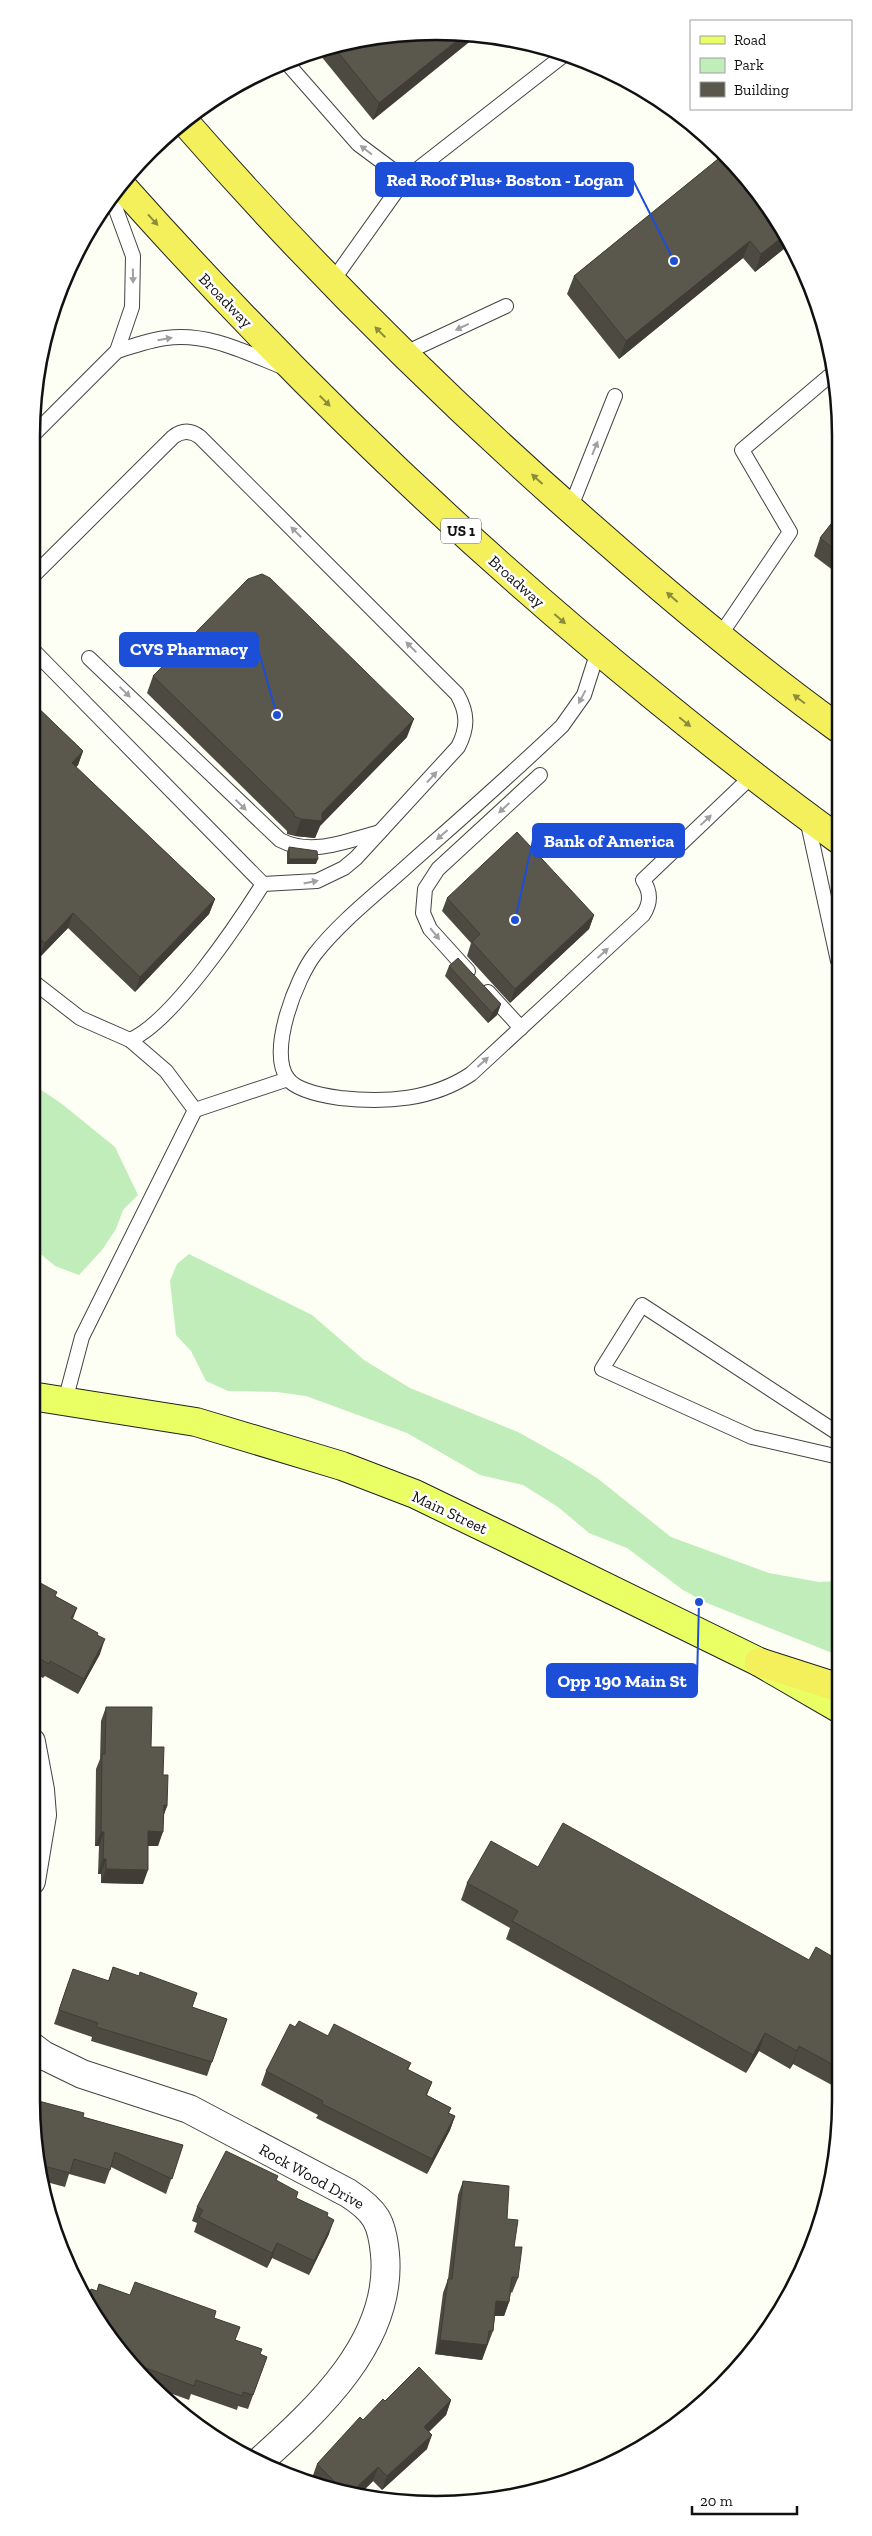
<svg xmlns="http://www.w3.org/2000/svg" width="872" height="2536" font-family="'Zilla Slab',serif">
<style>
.green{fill:#c1edba}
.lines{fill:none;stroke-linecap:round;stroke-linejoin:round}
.service-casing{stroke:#444;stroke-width:16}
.minor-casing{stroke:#444;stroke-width:30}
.primary-casing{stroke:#222;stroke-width:30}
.trunk-casing{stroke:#222;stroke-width:30}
.service{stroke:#fff;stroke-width:14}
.minor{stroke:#fff;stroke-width:28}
.primary{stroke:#eaff64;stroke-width:28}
.trunk{stroke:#f3f05c;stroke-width:28}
.wall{fill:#4d4b41}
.shaded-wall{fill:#3f3d35}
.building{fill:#5a574c;stroke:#3f3d35}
.oneway{fill:#a0a0a0}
.oneway2{fill:#8d8c3a}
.labels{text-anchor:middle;stroke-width:5;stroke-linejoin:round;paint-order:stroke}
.shield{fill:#fff;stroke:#585858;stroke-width:1}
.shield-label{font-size:15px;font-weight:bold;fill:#111}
.street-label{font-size:16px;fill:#111;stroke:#fff}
.rim{fill:none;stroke:#111;stroke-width:2.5}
.leader{fill:none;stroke:#1d4ed8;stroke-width:2}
.callout-dot{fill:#1d4ed8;stroke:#fff;stroke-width:2}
.callout{fill:#1d4ed8;stroke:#1d4ed8;stroke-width:2}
.callout-label{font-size:18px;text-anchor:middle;font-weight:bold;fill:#fff}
</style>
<rect width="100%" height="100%" fill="#fdfff4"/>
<g class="green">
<path d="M 31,1083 L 62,1104 L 115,1147 L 138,1195 L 123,1210 L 116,1229 L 102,1250 L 79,1275 L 55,1266 L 31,1246 Z"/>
<path d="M 189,1254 L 312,1315 L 364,1360 L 410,1388 L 518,1432 L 568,1460 L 597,1478 L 671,1537 L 769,1573 L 819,1582 L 840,1581 L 840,1656 L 707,1603 L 683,1590 L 627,1548 L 589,1533 L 558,1507 L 523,1485 L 480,1475 L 407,1433 L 306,1396 L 277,1392 L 228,1391 L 206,1381 L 191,1351 L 176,1335 L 170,1281 L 177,1264 Z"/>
</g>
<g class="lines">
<defs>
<g id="service">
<path d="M 286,62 L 358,144 L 405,179"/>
<path d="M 331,283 L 405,179 L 564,55"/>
<path d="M 117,351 C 133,346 150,340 166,338 C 208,332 247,353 285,368"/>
<path d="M 403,354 L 506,306"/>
<path d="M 31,437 L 117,351 L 132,307 L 133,256 L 111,196"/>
<path d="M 570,509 L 615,396"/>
<path d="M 31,578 L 173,437 C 182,430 191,430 200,437 L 457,694 C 468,713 468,728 458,747 L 356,858 L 344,868 L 317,881 L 263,884"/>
<path d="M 719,637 L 790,532 L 742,450 L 834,372"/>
<path d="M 31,648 L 263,884 C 237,925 172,1022 130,1040"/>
<path d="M 598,651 L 584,695 L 562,726 C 511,775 458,821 405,868 C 375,895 340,922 315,954 C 297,977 267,1052 288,1079 C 297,1091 326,1096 340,1098 C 386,1103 432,1100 471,1074 L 643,915 C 651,903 651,892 643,880 L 753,775"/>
<path d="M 89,658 L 280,840 C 313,857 348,840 380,832"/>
<path d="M 807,819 L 838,961"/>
<path d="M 468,971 L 430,929 L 423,913 L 425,889 L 438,869 L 540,775"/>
<path d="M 31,980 L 80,1018 L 130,1040 L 166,1071 L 195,1110 L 288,1079"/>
<path d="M 488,992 L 521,1028"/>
<path d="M 65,1401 L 82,1337 L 195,1110"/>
<path d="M 839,1434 L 642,1305 L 602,1369 L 752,1437 L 839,1457"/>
</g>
<g id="minor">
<path d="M 31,1742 L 40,1790 L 42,1815 L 31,1881"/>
<path d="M 31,2046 L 43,2055 L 82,2074 L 189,2109 L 348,2193 C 376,2211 382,2222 385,2254 C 393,2341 317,2410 258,2463"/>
</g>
<path id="primary" d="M 31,1396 L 196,1422 L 342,1466 L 415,1494 L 506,1538 L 759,1662 L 840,1709"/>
<g id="trunk">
<path d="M 184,121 C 315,271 457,411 608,542 C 682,607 758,670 838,728"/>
<path d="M 120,184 C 285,369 463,542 656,698 C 716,747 776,794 838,839"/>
<path d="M 759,1662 L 840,1688"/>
</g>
</defs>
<use href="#service" class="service-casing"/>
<use href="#minor" class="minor-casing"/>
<use href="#primary" class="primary-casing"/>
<use href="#trunk" class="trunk-casing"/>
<use href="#service" class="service"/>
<use href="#minor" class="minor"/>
<use href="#primary" class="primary"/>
<use href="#trunk" class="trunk"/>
</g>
<g class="wall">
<path d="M 462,32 L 373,120 L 316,50 L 383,35 Z"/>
<path d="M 723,155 L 790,244 L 755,272 L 743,258 L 619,359 L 567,294 L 574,276 Z"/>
<path d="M 838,515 L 838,574 L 814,556 L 820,538 Z"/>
<path d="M 153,676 L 407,737 L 320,826 L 315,838 L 295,836 L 287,834 L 287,831 L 147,693 Z"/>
<path d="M 31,701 L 83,751 L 78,765 L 76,767 L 215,899 L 209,914 L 135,992 L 68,928 L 39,958 L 31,950 Z"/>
<path d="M 289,847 L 316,864 L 287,864 L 287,852 Z"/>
<path d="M 447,898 L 594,915 L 589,929 L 510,1003 L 467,956 L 471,943 L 442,911 Z"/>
<path d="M 449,966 L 501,1004 L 497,1015 L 488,1023 L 445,976 Z"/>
<path d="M 31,1578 L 55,1596 L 77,1608 L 73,1619 L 98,1635 L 100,1654 L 78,1694 L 45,1676 L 43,1678 L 31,1671 Z"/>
<path d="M 106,1707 L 151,1747 L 163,1775 L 167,1806 L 164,1814 L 158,1846 L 148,1846 L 143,1884 L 101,1883 L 101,1874 L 98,1874 L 99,1846 L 95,1846 L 96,1769 L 100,1759 L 101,1721 Z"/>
<path d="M 538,1867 L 809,1960 L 840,1961 L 841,2090 L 793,2064 L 790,2069 L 759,2051 L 746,2073 L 506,1939 L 510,1928 L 461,1900 L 467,1883 Z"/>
<path d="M 113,1967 L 192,2007 L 227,2019 L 207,2076 L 91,2041 L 92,2037 L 54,2024 L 68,1983 L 108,1981 Z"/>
<path d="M 295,2027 L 328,2036 L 411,2063 L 408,2070 L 432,2082 L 427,2095 L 451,2108 L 449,2113 L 455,2116 L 450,2130 L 427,2174 L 316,2118 L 318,2115 L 261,2085 L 266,2071 Z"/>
<path d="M 31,2099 L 83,2117 L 183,2145 L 166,2194 L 111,2167 L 105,2184 L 69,2174 L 65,2187 L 39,2180 Z"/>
<path d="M 278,2176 L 276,2180 L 296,2198 L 327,2216 L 329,2234 L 309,2275 L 272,2258 L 267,2268 L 194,2232 L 197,2223 L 192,2221 L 197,2207 Z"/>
<path d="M 463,2181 L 507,2219 L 514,2247 L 518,2278 L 512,2293 L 511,2292 L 509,2302 L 504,2316 L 495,2316 L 493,2331 L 482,2360 L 435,2354 L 443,2293 L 448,2279 L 458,2195 Z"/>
<path d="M 99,2284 L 130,2295 L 235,2340 L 260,2354 L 267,2357 L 248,2409 L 238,2406 L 237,2410 L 191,2394 L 189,2400 L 153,2387 L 132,2367 L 88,2297 L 97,2291 Z"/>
<path d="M 451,2400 L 446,2415 L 429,2432 L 427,2449 L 382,2490 L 373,2481 L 360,2494 L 314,2480 L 312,2478 L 317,2464 L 363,2420 L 385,2401 Z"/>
</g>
<g class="shaded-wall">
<path d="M 466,33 L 478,35 L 373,120 L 379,103 Z"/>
<path d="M 785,235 L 790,244 L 755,272 L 761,254 Z"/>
<path d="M 750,241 L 743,258 L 619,359 L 626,341 Z"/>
<path d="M 414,719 L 407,737 L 320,826 L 315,838 L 295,836 L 301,819 L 322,813 Z"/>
<path d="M 83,751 L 78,765 L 67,777 L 72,763 Z"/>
<path d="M 289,859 L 318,859 L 316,864 L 287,864 Z"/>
<path d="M 215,899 L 209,914 L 135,992 L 140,977 Z"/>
<path d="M 73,913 L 68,928 L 39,958 L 45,943 Z"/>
<path d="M 594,915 L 589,929 L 510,1003 L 515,989 Z"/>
<path d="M 501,1004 L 497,1015 L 488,1023 L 492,1013 Z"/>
<path d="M 105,1639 L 100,1654 L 78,1694 L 84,1679 Z"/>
<path d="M 164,1805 L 167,1806 L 162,1820 Z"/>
<path d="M 148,1831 L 163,1832 L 158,1846 L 143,1846 Z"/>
<path d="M 101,1832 L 104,1832 L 99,1846 L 95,1846 Z"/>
<path d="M 103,1859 L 106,1859 L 101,1874 L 98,1874 Z"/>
<path d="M 106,1869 L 148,1870 L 143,1884 L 101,1883 Z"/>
<path d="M 765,2033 L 759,2051 L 746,2073 L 753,2055 Z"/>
<path d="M 799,2046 L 793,2064 L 790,2069 L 797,2051 Z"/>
<path d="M 455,2116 L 450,2130 L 427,2174 L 432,2159 Z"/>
<path d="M 334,2220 L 329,2234 L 309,2275 L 314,2261 Z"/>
<path d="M 277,2243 L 272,2258 L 267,2268 L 272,2253 Z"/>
<path d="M 496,2301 L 509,2302 L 504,2316 L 491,2315 Z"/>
<path d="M 440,2340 L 487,2345 L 482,2360 L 435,2354 Z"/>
<path d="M 451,2400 L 446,2415 L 419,2441 L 424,2427 Z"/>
<path d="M 432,2435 L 427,2449 L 382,2490 L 387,2476 Z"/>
<path d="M 378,2467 L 373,2481 L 360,2494 L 354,2492 L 355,2489 Z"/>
</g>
<g class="building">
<path d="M 462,32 L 466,33 L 379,103 L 333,46 L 383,35 Z"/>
<path d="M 723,155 L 740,169 L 785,235 L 761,254 L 750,241 L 626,341 L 574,276 Z"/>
<path d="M 838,515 L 838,552 L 820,538 Z"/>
<path d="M 262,574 L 270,578 L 414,719 L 322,813 L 322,821 L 301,819 L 294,816 L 294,813 L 153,676 L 248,579 Z"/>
<path d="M 31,701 L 83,751 L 72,763 L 215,899 L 140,977 L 73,913 L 45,943 L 31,931 Z"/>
<path d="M 517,832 L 594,915 L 515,989 L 472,942 L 480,934 L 447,898 Z"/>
<path d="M 289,847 L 317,851 L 318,859 L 289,859 Z"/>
<path d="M 458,958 L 501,1004 L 492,1013 L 449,966 Z"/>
<path d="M 31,1578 L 57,1592 L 55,1596 L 77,1608 L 71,1618 L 98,1633 L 97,1635 L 105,1639 L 84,1679 L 50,1661 L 49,1664 L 31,1654 Z"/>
<path d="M 106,1707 L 152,1707 L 151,1747 L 164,1747 L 163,1775 L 168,1775 L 167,1806 L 164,1805 L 163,1832 L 148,1831 L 148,1870 L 106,1869 L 106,1859 L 103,1859 L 104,1832 L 101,1832 L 102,1754 L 105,1754 Z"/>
<path d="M 563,1823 L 809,1960 L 816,1947 L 840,1961 L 841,2069 L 799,2046 L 797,2051 L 765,2033 L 753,2055 L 512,1921 L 518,1911 L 467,1883 L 491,1841 L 538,1867 Z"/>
<path d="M 113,1967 L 139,1976 L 140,1972 L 197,1993 L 192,2007 L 227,2019 L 212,2062 L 96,2027 L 98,2023 L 59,2010 L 73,1969 L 109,1981 Z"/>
<path d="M 299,2021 L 328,2036 L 334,2024 L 411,2063 L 407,2069 L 432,2082 L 426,2095 L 451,2108 L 448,2113 L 455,2116 L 432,2159 L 322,2104 L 323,2101 L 266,2071 L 290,2024 L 295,2027 Z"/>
<path d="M 31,2099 L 84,2113 L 83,2117 L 183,2145 L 172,2179 L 115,2152 L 110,2170 L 74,2159 L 70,2173 L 44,2166 L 42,2169 L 38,2168 Z"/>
<path d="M 226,2151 L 278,2176 L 276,2180 L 298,2192 L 296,2198 L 328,2213 L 327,2216 L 334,2220 L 314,2261 L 277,2243 L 272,2253 L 199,2217 L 203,2210 L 197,2207 Z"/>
<path d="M 463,2181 L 509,2186 L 507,2219 L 518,2220 L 514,2247 L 522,2247 L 518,2278 L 512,2277 L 509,2302 L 496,2301 L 493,2331 L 489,2331 L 487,2345 L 440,2340 L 448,2279 L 452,2279 Z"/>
<path d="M 135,2282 L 216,2311 L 214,2318 L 240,2327 L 235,2340 L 262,2349 L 260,2354 L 267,2357 L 253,2395 L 243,2392 L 242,2396 L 196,2380 L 194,2386 L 133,2363 L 134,2360 L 125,2356 L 88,2297 L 91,2289 L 97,2291 L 99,2284 L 130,2295 Z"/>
<path d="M 419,2367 L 451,2400 L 424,2427 L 432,2435 L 387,2476 L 378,2467 L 355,2489 L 353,2487 L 349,2491 L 342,2489 L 317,2464 L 360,2417 L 363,2420 L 383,2399 L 385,2401 Z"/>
</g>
<defs><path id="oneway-solid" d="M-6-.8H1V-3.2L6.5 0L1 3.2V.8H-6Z" transform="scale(1.25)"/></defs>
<g class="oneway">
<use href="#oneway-solid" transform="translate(366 150) rotate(-143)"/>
<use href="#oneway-solid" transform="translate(133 276) rotate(89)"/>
<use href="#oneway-solid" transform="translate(462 327) rotate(155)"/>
<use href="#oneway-solid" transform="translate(165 339) rotate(-10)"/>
<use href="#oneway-solid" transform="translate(595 448) rotate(-68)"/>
<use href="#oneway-solid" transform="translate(296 532) rotate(-135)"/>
<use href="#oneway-solid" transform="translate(411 647) rotate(-135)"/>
<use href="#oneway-solid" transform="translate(125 692) rotate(44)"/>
<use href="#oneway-solid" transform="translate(582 697) rotate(118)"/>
<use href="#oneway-solid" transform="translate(432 777) rotate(-47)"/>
<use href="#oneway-solid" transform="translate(241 805) rotate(44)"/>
<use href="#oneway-solid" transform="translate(504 808) rotate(137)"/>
<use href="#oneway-solid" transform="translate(706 820) rotate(-43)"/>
<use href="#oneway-solid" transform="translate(442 835) rotate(139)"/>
<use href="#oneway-solid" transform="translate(311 882) rotate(-11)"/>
<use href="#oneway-solid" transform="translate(435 934) rotate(51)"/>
<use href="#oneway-solid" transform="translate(603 953) rotate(-43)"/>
<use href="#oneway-solid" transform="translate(483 1062) rotate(-42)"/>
</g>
<g class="oneway2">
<use href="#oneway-solid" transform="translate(153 220) rotate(48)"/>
<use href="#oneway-solid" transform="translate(380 332) rotate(-135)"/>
<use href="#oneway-solid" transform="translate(325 401) rotate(45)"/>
<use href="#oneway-solid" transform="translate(537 479) rotate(-138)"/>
<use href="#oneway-solid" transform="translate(672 597) rotate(-139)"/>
<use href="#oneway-solid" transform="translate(560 619) rotate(41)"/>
<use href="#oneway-solid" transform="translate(799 699) rotate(-143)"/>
<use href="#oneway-solid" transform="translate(685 722) rotate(39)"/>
</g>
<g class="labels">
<rect class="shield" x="441" y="518.5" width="40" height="25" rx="4"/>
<g class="shield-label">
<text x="461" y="536">US 1</text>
</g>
<g class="street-label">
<text transform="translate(226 300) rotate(46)" y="6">Broadway</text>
<text transform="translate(517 581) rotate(42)" y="6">Broadway</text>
<text transform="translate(450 1512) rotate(25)" y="6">Main Street</text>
<text transform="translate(312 2176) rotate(29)" y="6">Rock Wood Drive</text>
</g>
</g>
<path d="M0 0H872V2536H0ZM436 40H436A396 396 0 0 1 832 436V2100A396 396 0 0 1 436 2496H436A396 396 0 0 1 40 2100V436A396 396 0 0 1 436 40Z" fill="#fff" fill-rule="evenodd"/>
<path class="rim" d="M436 40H436A396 396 0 0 1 832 436V2100A396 396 0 0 1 436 2496H436A396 396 0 0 1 40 2100V436A396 396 0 0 1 436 40Z"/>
<path class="leader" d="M674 261L633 180M277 715L258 649M515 920L533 840M699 1602L697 1680"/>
<g class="callout-dot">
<circle cx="674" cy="261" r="5"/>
<circle cx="277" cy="715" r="5"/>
<circle cx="515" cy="920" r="5"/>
<circle cx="699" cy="1602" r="5"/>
</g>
<g class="callout">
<rect x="376" y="163" width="257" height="33" rx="5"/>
<rect x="120" y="633" width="138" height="33" rx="5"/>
<rect x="533" y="824" width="151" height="33" rx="5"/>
<rect x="547" y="1664" width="150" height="33" rx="5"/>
</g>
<g class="callout-label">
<text x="505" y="186">Red Roof Plus+ Boston - Logan</text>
<text x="189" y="655">CVS Pharmacy</text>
<text x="609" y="847">Bank of America</text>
<text x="622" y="1687">Opp 190 Main St</text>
</g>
<rect x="690" y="20" width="162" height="90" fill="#ffffff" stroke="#a0a0a0"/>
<rect x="700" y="36" width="25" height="8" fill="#eaff64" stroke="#a0a0a0"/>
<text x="734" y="45" font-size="15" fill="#111111">Road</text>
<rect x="700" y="58" width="25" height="15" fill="#c1edba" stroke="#a0a0a0"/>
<text x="734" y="70" font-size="15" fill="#111111">Park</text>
<rect x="700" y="82" width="25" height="15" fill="#5a574c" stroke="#a0a0a0"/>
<text x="734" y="95" font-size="15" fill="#111111">Building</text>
<path d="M692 2506v8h105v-8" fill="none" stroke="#111111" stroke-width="2.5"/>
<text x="700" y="2506" font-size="15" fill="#111111" stroke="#ffffff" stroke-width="4" paint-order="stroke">20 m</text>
</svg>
